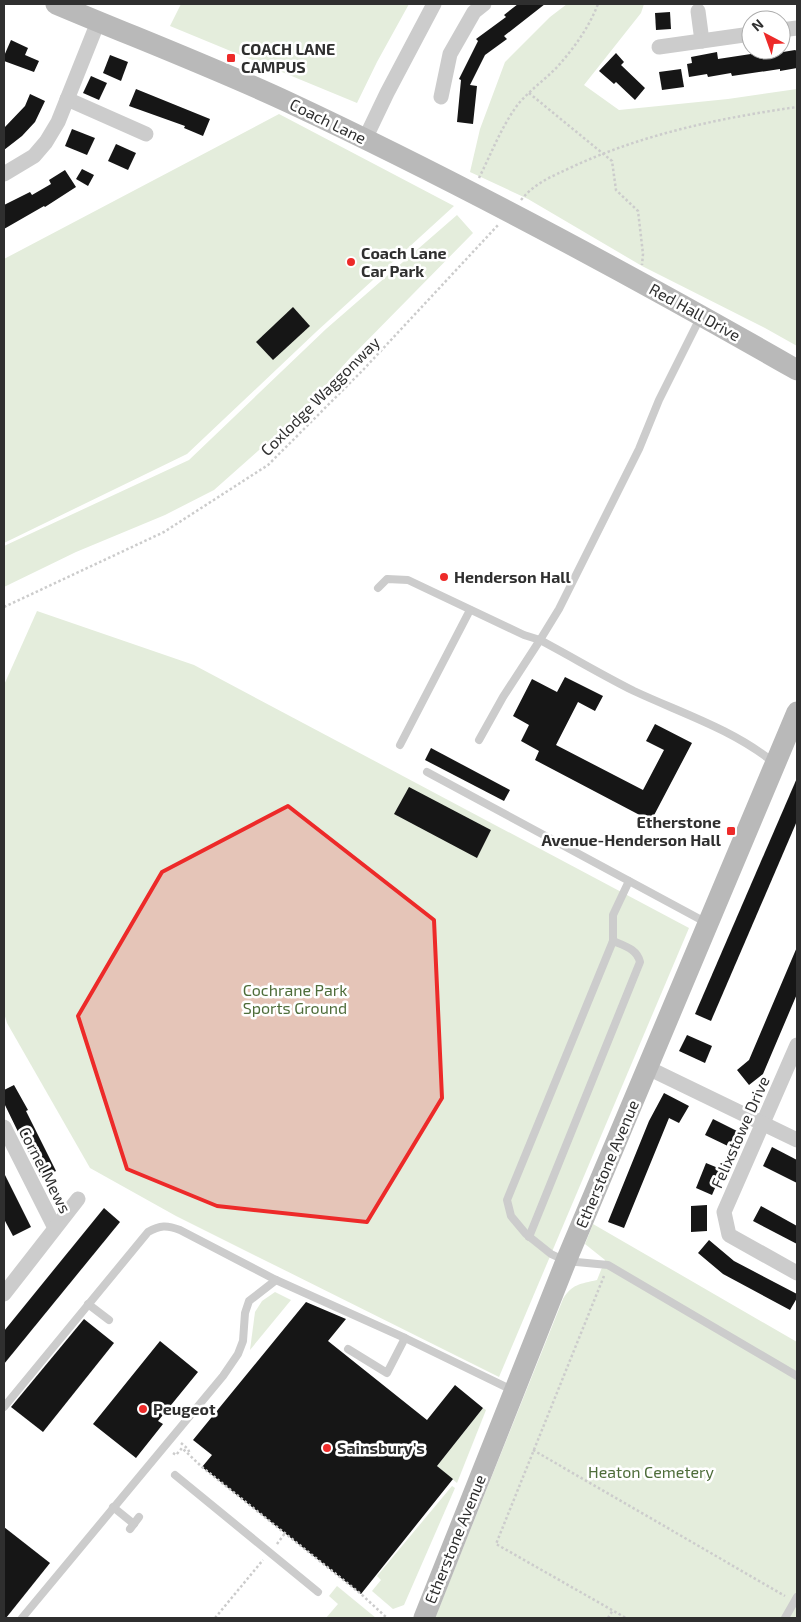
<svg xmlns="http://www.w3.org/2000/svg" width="801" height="1622" font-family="'Exo 2',sans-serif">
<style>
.green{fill:#e4eddc}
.building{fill:#161616}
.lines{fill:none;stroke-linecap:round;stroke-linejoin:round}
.path{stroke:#ccc;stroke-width:2.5;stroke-dasharray:2.5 2.5;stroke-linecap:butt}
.lane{stroke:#ccc;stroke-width:8}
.street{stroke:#ccc;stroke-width:15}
.secondary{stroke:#b9b9b9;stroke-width:21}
.marked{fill:#ed2a29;fill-opacity:0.2;stroke:#ed2a29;stroke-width:4;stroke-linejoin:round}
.poi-dot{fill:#ed2a29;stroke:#fff;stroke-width:2}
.labels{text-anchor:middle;stroke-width:5;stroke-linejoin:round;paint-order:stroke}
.poi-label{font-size:16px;font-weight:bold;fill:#2f2f2f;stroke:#fff;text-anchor:start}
.street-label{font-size:16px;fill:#2f2f2f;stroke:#fff}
.park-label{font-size:16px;fill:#4e6d3a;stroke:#fff}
</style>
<rect width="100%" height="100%" fill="#fff"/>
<g class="green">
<path d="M 181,4 L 409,4 L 377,62 L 357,103 L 170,26 Z"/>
<path d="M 567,4 L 644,4 L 641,13 L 584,85 L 619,110 L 728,99 L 797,89 L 797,346 L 765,328 L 642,266 L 528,199 L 470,172 L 480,129 L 505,62 L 550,17 Z"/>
<path d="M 279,114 L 454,206 L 316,332 L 187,454 L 4,543 L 4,259 Z"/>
<path d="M 457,215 L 473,233 L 350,358 L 301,413 L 214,490 L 165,515 L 76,552 L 4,587 L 4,546 L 189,460 L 326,329 Z"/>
<path d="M 37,611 L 194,665 L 689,928 L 499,1377 L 176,1216 L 90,1168 L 7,1023 L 4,1013 L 4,685 Z"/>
<path d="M 593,1224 L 797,1342 L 797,1618 L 435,1618 L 563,1299 C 572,1284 580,1284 597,1280 L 605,1260 L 585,1244 Z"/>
<path d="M 275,1292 L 291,1300 L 250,1350 L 255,1312 L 262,1301 Z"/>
<path d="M 483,1408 L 486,1410 L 457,1483 L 437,1466 Z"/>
<path d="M 452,1486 L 455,1488 L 404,1605 L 393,1609 L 372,1591 L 381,1580 L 377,1576 Z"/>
<path d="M 337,1586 L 376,1618 L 326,1618 L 338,1604 L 329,1596 Z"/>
</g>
<g class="building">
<path d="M 518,4 L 545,4 L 504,36 L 507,39 L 485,55 L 470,85 L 477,86 L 473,124 L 457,122 L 461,80 L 459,79 L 478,41 L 476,39 L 506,17 L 504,15 Z"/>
<path d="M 670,12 L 671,29 L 656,30 L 655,13 Z"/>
<path d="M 11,40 L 28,48 L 25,55 L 39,61 L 34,72 L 4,61 L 4,56 Z"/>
<path d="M 795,50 L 797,51 L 797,68 L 780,71 L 780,69 L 732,76 L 731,73 L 708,77 L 707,74 L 689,77 L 687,64 L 692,63 L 691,57 L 717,52 L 718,59 L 770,51 L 771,54 Z"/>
<path d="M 616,53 L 624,62 L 621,65 L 645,88 L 635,100 L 616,82 L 614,84 L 599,71 Z"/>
<path d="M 110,55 L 128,62 L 121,81 L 103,73 Z"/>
<path d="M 681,69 L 684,87 L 662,90 L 659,72 Z"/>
<path d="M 91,76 L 107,83 L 99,100 L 83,93 Z"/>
<path d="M 136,89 L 210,119 L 203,136 L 184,128 L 185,126 L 129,106 Z"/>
<path d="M 30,94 L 45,101 L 35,122 L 22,136 L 4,150 L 4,128 L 25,106 Z"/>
<path d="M 72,129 L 95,138 L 87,155 L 65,146 Z"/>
<path d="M 116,144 L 136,153 L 128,170 L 108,161 Z"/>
<path d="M 82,169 L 94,175 L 88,186 L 76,179 Z"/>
<path d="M 65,170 L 76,187 L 45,207 L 44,206 L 4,229 L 4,205 L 30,192 L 32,195 L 51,184 L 49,180 Z"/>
<path d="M 293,307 L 310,326 L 273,360 L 256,342 Z"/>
<path d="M 565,677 L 603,696 L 595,711 L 578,702 L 556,745 L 643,790 L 664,750 L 646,741 L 655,724 L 692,743 L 651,821 L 535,760 L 539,751 L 521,741 L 529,725 L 513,716 L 532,679 L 557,692 Z"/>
<path d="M 431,748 L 510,790 L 504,801 L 425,760 Z"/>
<path d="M 797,778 L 797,821 L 711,1021 L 695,1014 Z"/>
<path d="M 409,787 L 491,830 L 477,858 L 394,814 Z"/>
<path d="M 797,947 L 797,994 L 763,1074 L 749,1085 L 737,1070 L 749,1060 Z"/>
<path d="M 687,1035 L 712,1046 L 705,1063 L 679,1051 Z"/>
<path d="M 14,1085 L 28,1110 L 26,1111 L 56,1171 L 41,1179 L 4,1103 L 4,1090 Z"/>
<path d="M 664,1093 L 689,1106 L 679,1123 L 669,1118 L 624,1228 L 608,1222 L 649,1121 Z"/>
<path d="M 713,1119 L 739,1132 L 732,1148 L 705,1135 Z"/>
<path d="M 772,1147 L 797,1160 L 797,1183 L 763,1166 Z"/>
<path d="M 706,1163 L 723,1170 L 712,1195 L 696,1188 Z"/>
<path d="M 4,1173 L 31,1227 L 13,1236 L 4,1219 Z"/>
<path d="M 707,1205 L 707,1231 L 691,1232 L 691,1206 Z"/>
<path d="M 761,1206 L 797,1226 L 797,1244 L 753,1221 Z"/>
<path d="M 104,1208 L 120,1222 L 4,1364 L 4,1331 Z"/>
<path d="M 709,1240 L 734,1261 L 797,1294 L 797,1298 L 790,1310 L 723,1274 L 698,1253 Z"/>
<path d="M 306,1302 L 346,1319 L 328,1341 L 427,1420 L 455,1385 L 483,1408 L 437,1466 L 453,1479 L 361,1594 L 202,1467 L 212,1455 L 193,1440 Z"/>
<path d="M 84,1319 L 114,1343 L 43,1432 L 11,1407 Z"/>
<path d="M 160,1341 L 198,1372 L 158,1421 L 163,1424 L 136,1458 L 93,1424 Z"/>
<path d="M 4,1527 L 50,1563 L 6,1618 L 4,1618 Z"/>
</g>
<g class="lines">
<g class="path">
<path d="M 529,93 L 612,161 L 616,190 L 638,211 L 643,254 L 642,265"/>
<path d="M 479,178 C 491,154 502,125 519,103 C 531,89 546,79 558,66 C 575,47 589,27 598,4"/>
<path d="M 521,200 C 536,182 551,177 572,167 C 643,134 720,118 797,107"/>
<path d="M 4,607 L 164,532 L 268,465 L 363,370 L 499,224"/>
<path d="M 604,1276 L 496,1544 L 626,1618"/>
<path d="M 181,1443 L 188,1449 L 190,1454"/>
<path d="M 533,1450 L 785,1596"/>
<path d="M 173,1453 L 176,1455 L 182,1448 L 202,1467 L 361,1594 L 387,1618"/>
<path d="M 277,1544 L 285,1533"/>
<path d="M 215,1618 L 263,1560"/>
<path d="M 608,1618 L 613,1610"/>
</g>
<g class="lane">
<path d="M 378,588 L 387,579 L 408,580 L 524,635 L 540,640 L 559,609 L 639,449 L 659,400 L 700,318"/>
<path d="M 479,740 L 503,697 L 540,640 C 572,657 602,675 634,691 C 681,713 732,729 773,762"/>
<path d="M 400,745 L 470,610"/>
<path d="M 427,772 L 707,923"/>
<path d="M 629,881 L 613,915 L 613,941 L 507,1200 L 511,1216 L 526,1234 L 551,1254 L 566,1261 L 608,1265 L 797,1376"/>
<path d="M 529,1237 L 640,962 C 637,949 625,946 613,941"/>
<path d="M 88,1304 L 109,1320"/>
<path d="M 348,1349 L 387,1373 L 405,1338"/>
<path d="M 4,1407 L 148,1232 C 160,1225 167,1225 180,1230 L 276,1280 L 405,1338 L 512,1390"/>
<path d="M 175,1475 L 318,1592"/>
<path d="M 113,1507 L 134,1524"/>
<path d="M 130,1529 L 139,1517"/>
<path d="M 22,1618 L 223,1376 L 238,1354 L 243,1341 L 245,1313 L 249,1301 L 276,1280"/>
<path d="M 785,1618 L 797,1597"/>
</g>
<g class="street">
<path d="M 698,11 L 702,41"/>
<path d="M 781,30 L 797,28"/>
<path d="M 659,47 L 751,34"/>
<path d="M 441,97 L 450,54 L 474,12 L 484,4"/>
<path d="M 67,99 L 146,134"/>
<path d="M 365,139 L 387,93 L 434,4"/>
<path d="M 4,174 L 34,156 L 46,142 L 58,122 L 98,22"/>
<path d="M 797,1045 L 724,1212 L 729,1235 L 797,1273"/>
<path d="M 648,1068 L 797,1140"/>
<path d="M 4,1127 L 55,1228"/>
<path d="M 4,1294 L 78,1199"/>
</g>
<g class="secondary">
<path d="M 56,4 C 134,37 213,67 290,103 C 463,184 631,275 797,370"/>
<path d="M 424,1618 L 566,1261 L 797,712"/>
</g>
</g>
<path class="marked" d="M 288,806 L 434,920 L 442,1098 L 367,1222 L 217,1206 L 127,1169 L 78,1016 L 162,872 Z"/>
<g class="poi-dot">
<rect x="226" y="53" width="10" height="10" rx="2.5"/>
<circle cx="351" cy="262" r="5"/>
<circle cx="444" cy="577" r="5"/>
<rect x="726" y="826" width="10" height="10" rx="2.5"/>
<circle cx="143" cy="1409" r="5"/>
<circle cx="327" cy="1448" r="5"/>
</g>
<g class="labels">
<g class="poi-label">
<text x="241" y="55">COACH LANE<tspan x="241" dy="18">CAMPUS</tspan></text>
<text x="361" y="259">Coach Lane<tspan x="361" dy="18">Car Park</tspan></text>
<text x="454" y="583">Henderson Hall</text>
<text x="721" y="828" text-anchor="end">Etherstone<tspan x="721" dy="18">Avenue-Henderson Hall</tspan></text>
<text x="153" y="1415">Peugeot</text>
<text x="337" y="1454">Sainsbury's</text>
</g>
<g class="street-label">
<text transform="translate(328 121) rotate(26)" y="6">Coach Lane</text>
<text transform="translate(695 312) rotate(29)" y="6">Red Hall Drive</text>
<text transform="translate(320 396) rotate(-45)" y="6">Coxlodge Waggonway</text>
<text transform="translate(740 1132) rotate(-66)" y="6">Felixstowe Drive</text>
<text transform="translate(607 1164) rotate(-67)" y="6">Etherstone Avenue</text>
<text transform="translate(45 1170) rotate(63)" y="6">Cornel Mews</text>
<text transform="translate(455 1539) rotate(-68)" y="6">Etherstone Avenue</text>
</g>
<g class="park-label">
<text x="295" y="996">Cochrane Park<tspan x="295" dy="18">Sports Ground</tspan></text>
<text x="651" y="1478">Heaton Cemetery</text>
</g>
</g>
<rect width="801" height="1622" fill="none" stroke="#2f2f2f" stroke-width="10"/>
<g transform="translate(766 35) rotate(319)"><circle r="24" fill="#ffffff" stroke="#acacac"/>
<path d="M0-4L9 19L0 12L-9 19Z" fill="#ed2a29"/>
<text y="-8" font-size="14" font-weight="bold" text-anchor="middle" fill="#2f2f2f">N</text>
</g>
</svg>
